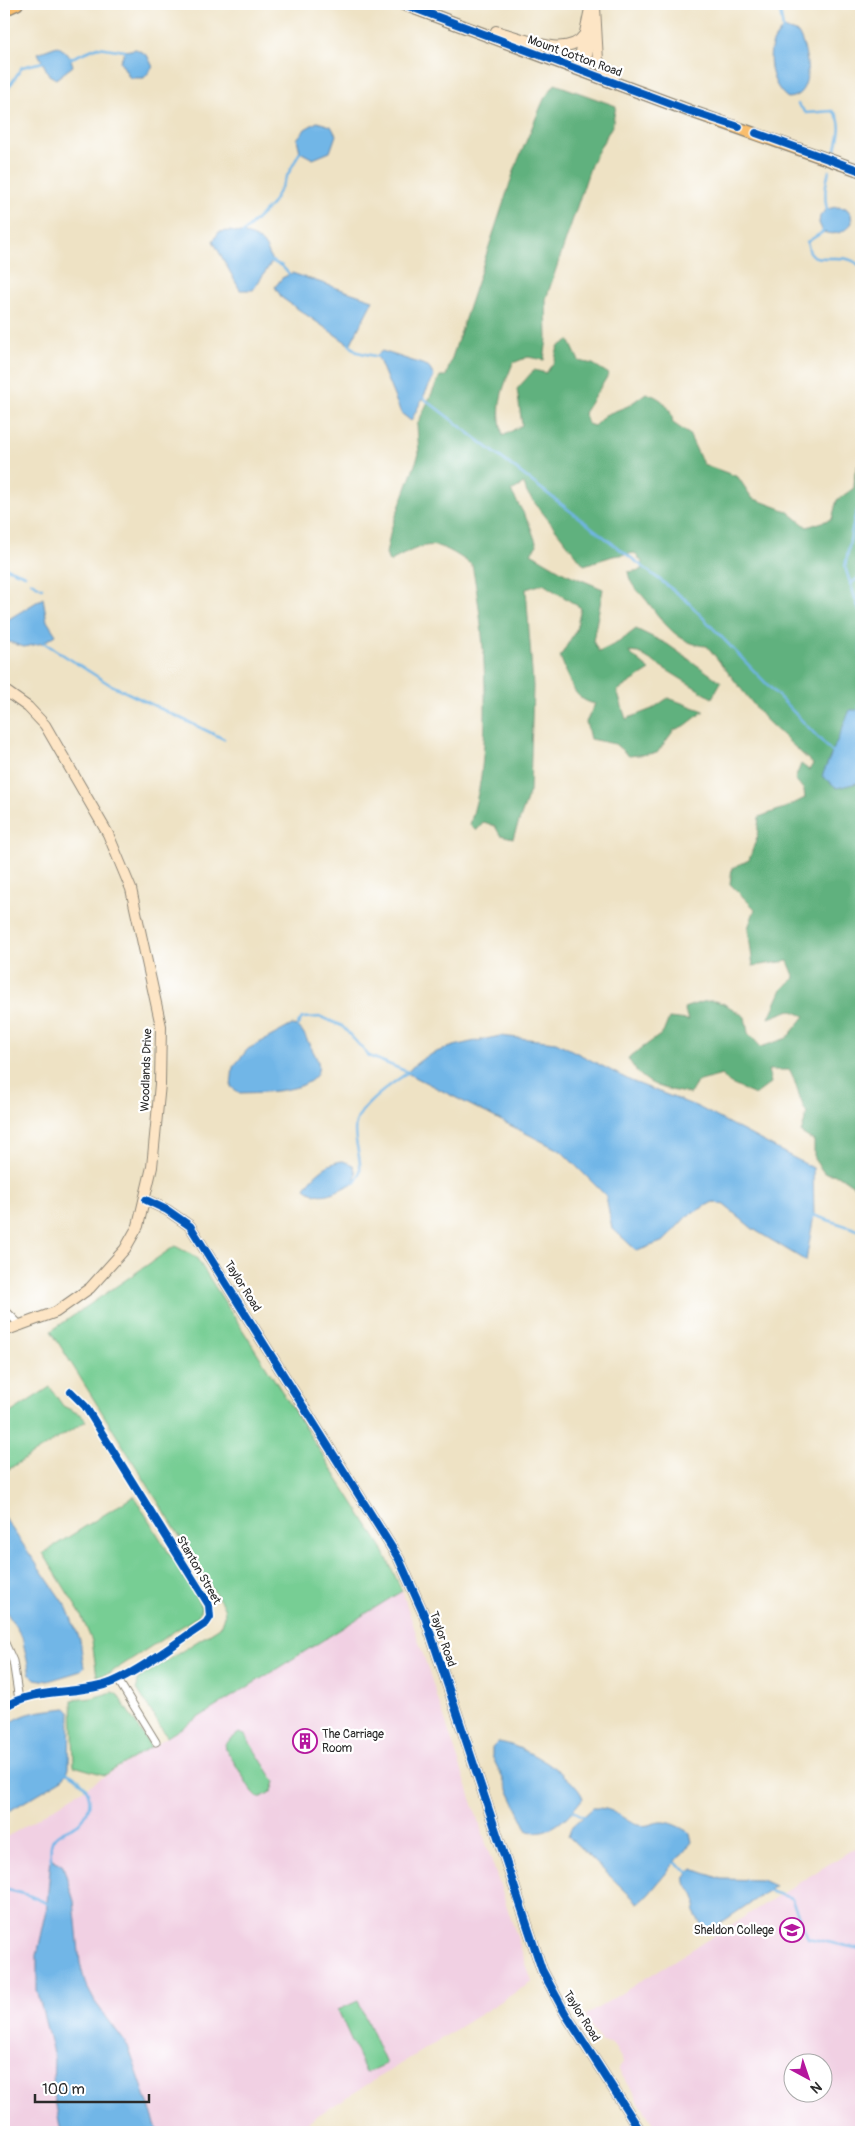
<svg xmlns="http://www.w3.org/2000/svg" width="865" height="2136" font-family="Pangolin,sans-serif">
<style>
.built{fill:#f1d0e3;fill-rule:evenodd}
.green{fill:#77ce94;stroke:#517c60}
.forest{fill:#61b17e;stroke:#466e54}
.water{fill:#71b6e7;stroke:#4e7089}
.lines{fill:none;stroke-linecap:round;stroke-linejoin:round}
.stream{stroke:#71b6e7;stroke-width:2.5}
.street-casing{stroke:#8c8678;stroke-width:9}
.secondary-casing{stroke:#8c8678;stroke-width:12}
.primary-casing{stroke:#8c8678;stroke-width:14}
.street{stroke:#fff;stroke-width:7}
.secondary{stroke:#fde5c5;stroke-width:10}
.primary{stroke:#fabe6d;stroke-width:11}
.cycleway-casing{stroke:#fff;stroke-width:11}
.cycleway{stroke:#0057b8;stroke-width:8}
.labels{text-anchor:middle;stroke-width:4.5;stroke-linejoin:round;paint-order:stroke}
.street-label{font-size:12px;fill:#2b2b2b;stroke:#fff}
.poi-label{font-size:12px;fill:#2b2b2b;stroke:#fff;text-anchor:start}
</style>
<rect width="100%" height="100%" fill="#fff"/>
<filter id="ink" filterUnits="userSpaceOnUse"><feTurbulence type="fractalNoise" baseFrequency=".02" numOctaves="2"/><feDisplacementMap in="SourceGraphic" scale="10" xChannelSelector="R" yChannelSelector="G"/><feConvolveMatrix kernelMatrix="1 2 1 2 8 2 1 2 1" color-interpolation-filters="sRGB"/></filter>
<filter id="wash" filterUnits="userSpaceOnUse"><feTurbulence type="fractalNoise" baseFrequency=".0096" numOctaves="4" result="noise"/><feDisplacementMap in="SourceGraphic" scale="20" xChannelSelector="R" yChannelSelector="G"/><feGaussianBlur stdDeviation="1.12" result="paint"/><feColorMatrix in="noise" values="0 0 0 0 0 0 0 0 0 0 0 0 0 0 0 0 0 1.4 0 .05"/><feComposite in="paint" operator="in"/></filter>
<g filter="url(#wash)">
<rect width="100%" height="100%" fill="#eee2c4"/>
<g class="built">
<path d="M 402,1591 L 532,1982 L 291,2132 L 4,2132 L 4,1839 Z"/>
<path d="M 861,1844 L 861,2132 L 658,2132 L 618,2068 L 623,2061 L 612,2043 L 601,2042 L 585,2016 ZM 792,2064 L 822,2064 L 822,2094 L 792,2094 Z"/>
</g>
<g class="green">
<path d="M 175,1246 L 196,1257 L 382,1548 L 402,1591 L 167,1737 L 137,1689 L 138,1679 L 220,1627 L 225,1613 L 224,1607 L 51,1331 Z"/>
<path d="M 50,1387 L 63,1406 L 81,1415 L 86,1421 L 4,1472 L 4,1417 Z"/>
<path d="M 134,1496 L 202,1607 L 198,1616 L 110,1673 L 97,1676 L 92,1641 L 80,1613 L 43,1553 Z"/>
<path d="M 112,1692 L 117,1694 L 151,1747 L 105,1775 L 74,1766 L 72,1700 L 92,1698 Z"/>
<path d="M 239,1733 L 245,1735 L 275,1782 L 272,1791 L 262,1797 L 257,1797 L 253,1793 L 226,1749 L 225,1744 Z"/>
<path d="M 358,2001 L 386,2064 L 366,2073 L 338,2010 Z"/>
</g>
<path class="forest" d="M 555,84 L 616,106 L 612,126 L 592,162 L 546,299 L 547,339 L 544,360 L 528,357 L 513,363 C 502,391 495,405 503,436 L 522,425 L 517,389 L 534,370 L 546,373 L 554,362 L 558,347 L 569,340 L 579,361 L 593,364 L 609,374 L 584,413 L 588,424 L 594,426 L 605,415 L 628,406 L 646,393 C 662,398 671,406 673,423 L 689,434 L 703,464 L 738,477 L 752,498 L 787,511 L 807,527 L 832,519 L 837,500 L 854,488 L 855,472 L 861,458 L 861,554 L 856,565 L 861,577 L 861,1191 L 838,1175 L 824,1173 L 814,1159 L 814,1141 L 801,1133 L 807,1114 C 799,1099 797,1085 790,1070 L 768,1070 L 771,1083 L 755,1095 L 729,1083 L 722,1075 L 697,1082 L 690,1094 C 661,1088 643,1086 628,1058 L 663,1033 L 669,1018 L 688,1020 L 684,1008 C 715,997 717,998 745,1017 L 748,1033 L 761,1047 L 787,1038 L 805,1016 L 790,1010 L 769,1018 L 782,989 L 795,978 L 788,961 L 753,966 L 748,928 L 755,909 L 730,884 L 732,868 L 749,860 L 757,837 L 759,817 L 787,807 L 805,798 L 804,790 L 795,779 L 801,764 L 809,770 L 813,764 L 765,719 L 707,646 C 678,645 662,621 647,601 C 637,588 631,588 628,572 L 641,570 L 642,562 L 635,553 L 613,556 L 584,565 L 527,493 L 524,484 L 511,491 L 529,523 L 537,545 L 531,553 L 565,573 L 603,589 L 593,641 L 599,652 L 619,642 L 636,629 L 667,644 L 721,682 L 712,698 L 639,653 L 628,652 L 650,670 L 617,691 L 626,719 L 652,709 L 668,698 L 704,711 L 686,725 L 674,730 L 657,753 L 629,756 L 615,744 L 590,739 L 586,722 L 595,704 C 570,699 570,677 560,657 L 576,630 L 581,608 L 543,584 L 526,589 L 533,686 L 530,791 L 513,838 L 500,835 L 495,826 L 484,822 L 476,831 L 470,825 C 474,809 479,793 481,776 C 489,710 485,630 472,565 C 434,538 428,541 389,562 L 386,554 L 391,529 L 419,454 L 417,425 L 440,376 L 446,376 L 516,165 L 544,99 Z"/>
<g class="water">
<path d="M 783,28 L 798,33 C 808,49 816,96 788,98 C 773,88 767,63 772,45 C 774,39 779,33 783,28 Z"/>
<path d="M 57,46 C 66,51 71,56 73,66 L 56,79 L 49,75 L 38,53 Z"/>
<path d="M 136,49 L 147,55 L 153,67 L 144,78 L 130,78 L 120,61 L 125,51 Z"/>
<path d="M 317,122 L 331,126 L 336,135 L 330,152 L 313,159 L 300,152 L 297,139 L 305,129 Z"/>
<path d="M 836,207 L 846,208 L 851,214 L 852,223 C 844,233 835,236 823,232 L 819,223 L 820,216 L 827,209 Z"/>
<path d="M 230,231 C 255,236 264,236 272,262 L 253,290 L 240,290 L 213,241 L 219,232 Z"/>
<path d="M 292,273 L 373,300 L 350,345 L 282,298 L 275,287 L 282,278 Z"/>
<path d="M 382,351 L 428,366 L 434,376 L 411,421 L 401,413 L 377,355 Z"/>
<path d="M 43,598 L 47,621 L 56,635 L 43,643 L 24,647 L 6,641 L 4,637 L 4,622 Z"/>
<path d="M 850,710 L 861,710 L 861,782 L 837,788 L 822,776 Z"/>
<path d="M 292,1025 C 302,1026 305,1036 309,1044 C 312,1049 316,1056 318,1062 C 325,1094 258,1092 240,1093 L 231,1087 L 233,1067 L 248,1049 Z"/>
<path d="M 500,1036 L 556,1042 L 631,1081 L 698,1107 L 813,1168 L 814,1215 L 806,1261 L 753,1229 L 724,1205 L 713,1202 L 687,1216 L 664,1241 L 637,1251 L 612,1228 L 606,1196 L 561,1151 L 407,1073 C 427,1047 470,1043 500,1036 Z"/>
<path d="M 343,1161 L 353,1165 L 356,1173 L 354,1183 C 335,1191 323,1202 305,1188 C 313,1175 328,1162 343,1161 Z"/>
<path d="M 4,1517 L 67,1608 L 80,1640 L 84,1668 L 81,1671 L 48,1681 L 35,1679 L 30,1674 L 22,1637 L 4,1608 Z"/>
<path d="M 66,1708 L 70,1712 L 69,1768 L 63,1779 L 4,1814 L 4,1727 C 28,1710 38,1712 66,1708 Z"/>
<path d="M 498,1742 C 521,1744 575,1776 583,1798 C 570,1815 552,1836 528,1831 L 492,1756 L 492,1748 Z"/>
<path d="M 593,1808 C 614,1807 619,1817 637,1824 C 647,1828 651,1823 660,1822 C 669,1821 682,1828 690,1833 L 692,1842 L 648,1895 L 638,1903 L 568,1836 L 571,1828 Z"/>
<path d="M 51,1858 L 63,1866 L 74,1901 L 80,1963 L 85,1983 L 95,2002 L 128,2046 L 158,2132 L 61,2132 L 53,2089 L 54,2057 L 37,1990 L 37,1955 L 46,1914 Z"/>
<path d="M 693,1869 L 721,1879 L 762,1880 L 775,1886 L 706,1933 L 694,1912 C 702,1888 682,1893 685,1876 Z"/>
</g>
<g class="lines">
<g class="stream">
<path d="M 779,4 L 783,29"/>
<path d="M 69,59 L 98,47 L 125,51"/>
<path d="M 4,95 L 22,67 L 47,61"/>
<path d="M 798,104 L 806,113 L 833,111 C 845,122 838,139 835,153"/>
<path d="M 827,211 C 824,196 825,186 829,171"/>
<path d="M 823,228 L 823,232 L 807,242 C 808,245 809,250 810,253 C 818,265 849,249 861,268"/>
<path d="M 243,235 L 242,234 L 272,204 L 300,152"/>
<path d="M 271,261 L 282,266 L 290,275"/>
<path d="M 349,344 L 357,352 L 379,357"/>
<path d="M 422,397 L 686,600 L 834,754"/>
<path d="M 861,499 L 854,520 L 845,567 L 861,616"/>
<path d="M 4,567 L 25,575"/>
<path d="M 31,582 L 42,588"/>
<path d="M 850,584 L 861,576"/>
<path d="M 43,642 L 109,684 L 224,739"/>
<path d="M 859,713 L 861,642"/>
<path d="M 297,1026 L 302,1018 L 321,1017 L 342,1026 L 369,1056 L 410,1073"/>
<path d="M 354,1183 C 370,1168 349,1140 357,1120 C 362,1105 394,1082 407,1073"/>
<path d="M 813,1215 L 861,1231"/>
<path d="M 573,1811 L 585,1817"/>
<path d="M 51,1860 C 51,1852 49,1843 55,1837 C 61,1830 72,1829 79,1823 C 99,1803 88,1780 64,1771"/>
<path d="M 673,1861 L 691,1873"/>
<path d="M 4,1889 L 28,1895 L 49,1904"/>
<path d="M 766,1890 L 791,1898 L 808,1938 L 861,1949"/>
</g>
</g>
</g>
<g filter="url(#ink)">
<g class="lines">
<defs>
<g id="street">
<path d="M 4,1312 L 8,1313 L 21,1326"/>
<path d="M 4,1641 L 13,1661 L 19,1700"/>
<path d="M 118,1680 L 156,1742"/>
<path d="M 4,1707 C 34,1689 68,1694 100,1686 C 129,1680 179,1640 206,1623 L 210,1617 L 209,1605 L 85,1406 L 71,1392"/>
</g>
<g id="secondary">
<path d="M 595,7 L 598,61 L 604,68 L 615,74"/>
<path d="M 496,31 C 520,37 568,60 584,35"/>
<path d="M 578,66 L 591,4"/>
<path d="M 584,71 L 592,27"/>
<path d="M 4,690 L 28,707 L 45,725 L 108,834 L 131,889 L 161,1026 L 160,1084 L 152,1167 L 138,1226 L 125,1249 L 90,1288 L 56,1312 L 4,1331"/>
<path d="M 146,1200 L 167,1210 L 190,1226 L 399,1559 L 425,1617 L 542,1970 L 565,2013 L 641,2132"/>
</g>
<g id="primary">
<path d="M 403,4 L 690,111 L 861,171"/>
<path d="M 4,10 L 17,4"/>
</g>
</defs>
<use href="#street" class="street-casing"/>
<use href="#secondary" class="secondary-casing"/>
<use href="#primary" class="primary-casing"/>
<use href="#street" class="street"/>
<use href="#secondary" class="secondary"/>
<use href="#primary" class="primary"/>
<defs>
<g id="cycleway">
<path d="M 403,4 L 690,111 L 739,127"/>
<path d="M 756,133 L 861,171"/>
<path d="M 146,1200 L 167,1210 L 190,1226 L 399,1559 L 425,1617 L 542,1970 L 565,2013 L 641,2132"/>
<path d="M 4,1707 C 34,1689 68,1694 100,1686 C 129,1680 179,1640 206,1623 L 210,1617 L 209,1605 L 85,1406 L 71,1392"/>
</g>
</defs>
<use href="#cycleway" class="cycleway-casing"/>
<use href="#cycleway" class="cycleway"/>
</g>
</g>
<defs>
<symbol id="building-ring" viewBox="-11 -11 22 22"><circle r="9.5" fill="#fff" stroke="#b5179e" stroke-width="1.5"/><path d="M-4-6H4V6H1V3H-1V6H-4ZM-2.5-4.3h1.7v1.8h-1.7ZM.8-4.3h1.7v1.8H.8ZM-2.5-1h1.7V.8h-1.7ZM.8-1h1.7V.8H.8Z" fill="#b5179e"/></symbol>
<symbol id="school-ring" viewBox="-11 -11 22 22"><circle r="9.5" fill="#fff" stroke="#b5179e" stroke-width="1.5"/><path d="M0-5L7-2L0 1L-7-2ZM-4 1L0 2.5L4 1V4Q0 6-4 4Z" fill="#b5179e"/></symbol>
</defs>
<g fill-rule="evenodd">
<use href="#building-ring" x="291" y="1727" width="28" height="28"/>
<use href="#school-ring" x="778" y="1916" width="28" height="28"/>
</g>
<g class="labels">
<g class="street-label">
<text transform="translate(575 56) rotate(20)" y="4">Mount Cotton Road</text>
<text transform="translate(146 1070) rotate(-88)" y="4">Woodlands Drive</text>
<text transform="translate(243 1286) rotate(58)" y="4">Taylor Road</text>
<text transform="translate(199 1570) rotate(60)" y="4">Stanton Street</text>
<text transform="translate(443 1639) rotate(71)" y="4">Taylor Road</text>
<text transform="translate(582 2016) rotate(58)" y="4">Taylor Road</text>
</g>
<g class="poi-label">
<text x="322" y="1738">The Carriage<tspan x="322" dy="14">Room</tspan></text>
<text x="774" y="1934" text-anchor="end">Sheldon College</text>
</g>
</g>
<rect width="865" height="2136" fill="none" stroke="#fff" stroke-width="20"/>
<g transform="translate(808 2078) rotate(140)"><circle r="24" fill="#ffffff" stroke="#aaaaaa"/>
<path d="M0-4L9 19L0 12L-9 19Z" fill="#b5179e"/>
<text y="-8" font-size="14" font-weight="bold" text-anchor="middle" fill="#2b2b2b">N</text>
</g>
<path d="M35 2094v8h114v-8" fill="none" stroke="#2b2b2b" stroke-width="2.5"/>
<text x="42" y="2094" font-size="15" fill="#2b2b2b" stroke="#ffffff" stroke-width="4" paint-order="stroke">100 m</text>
</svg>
